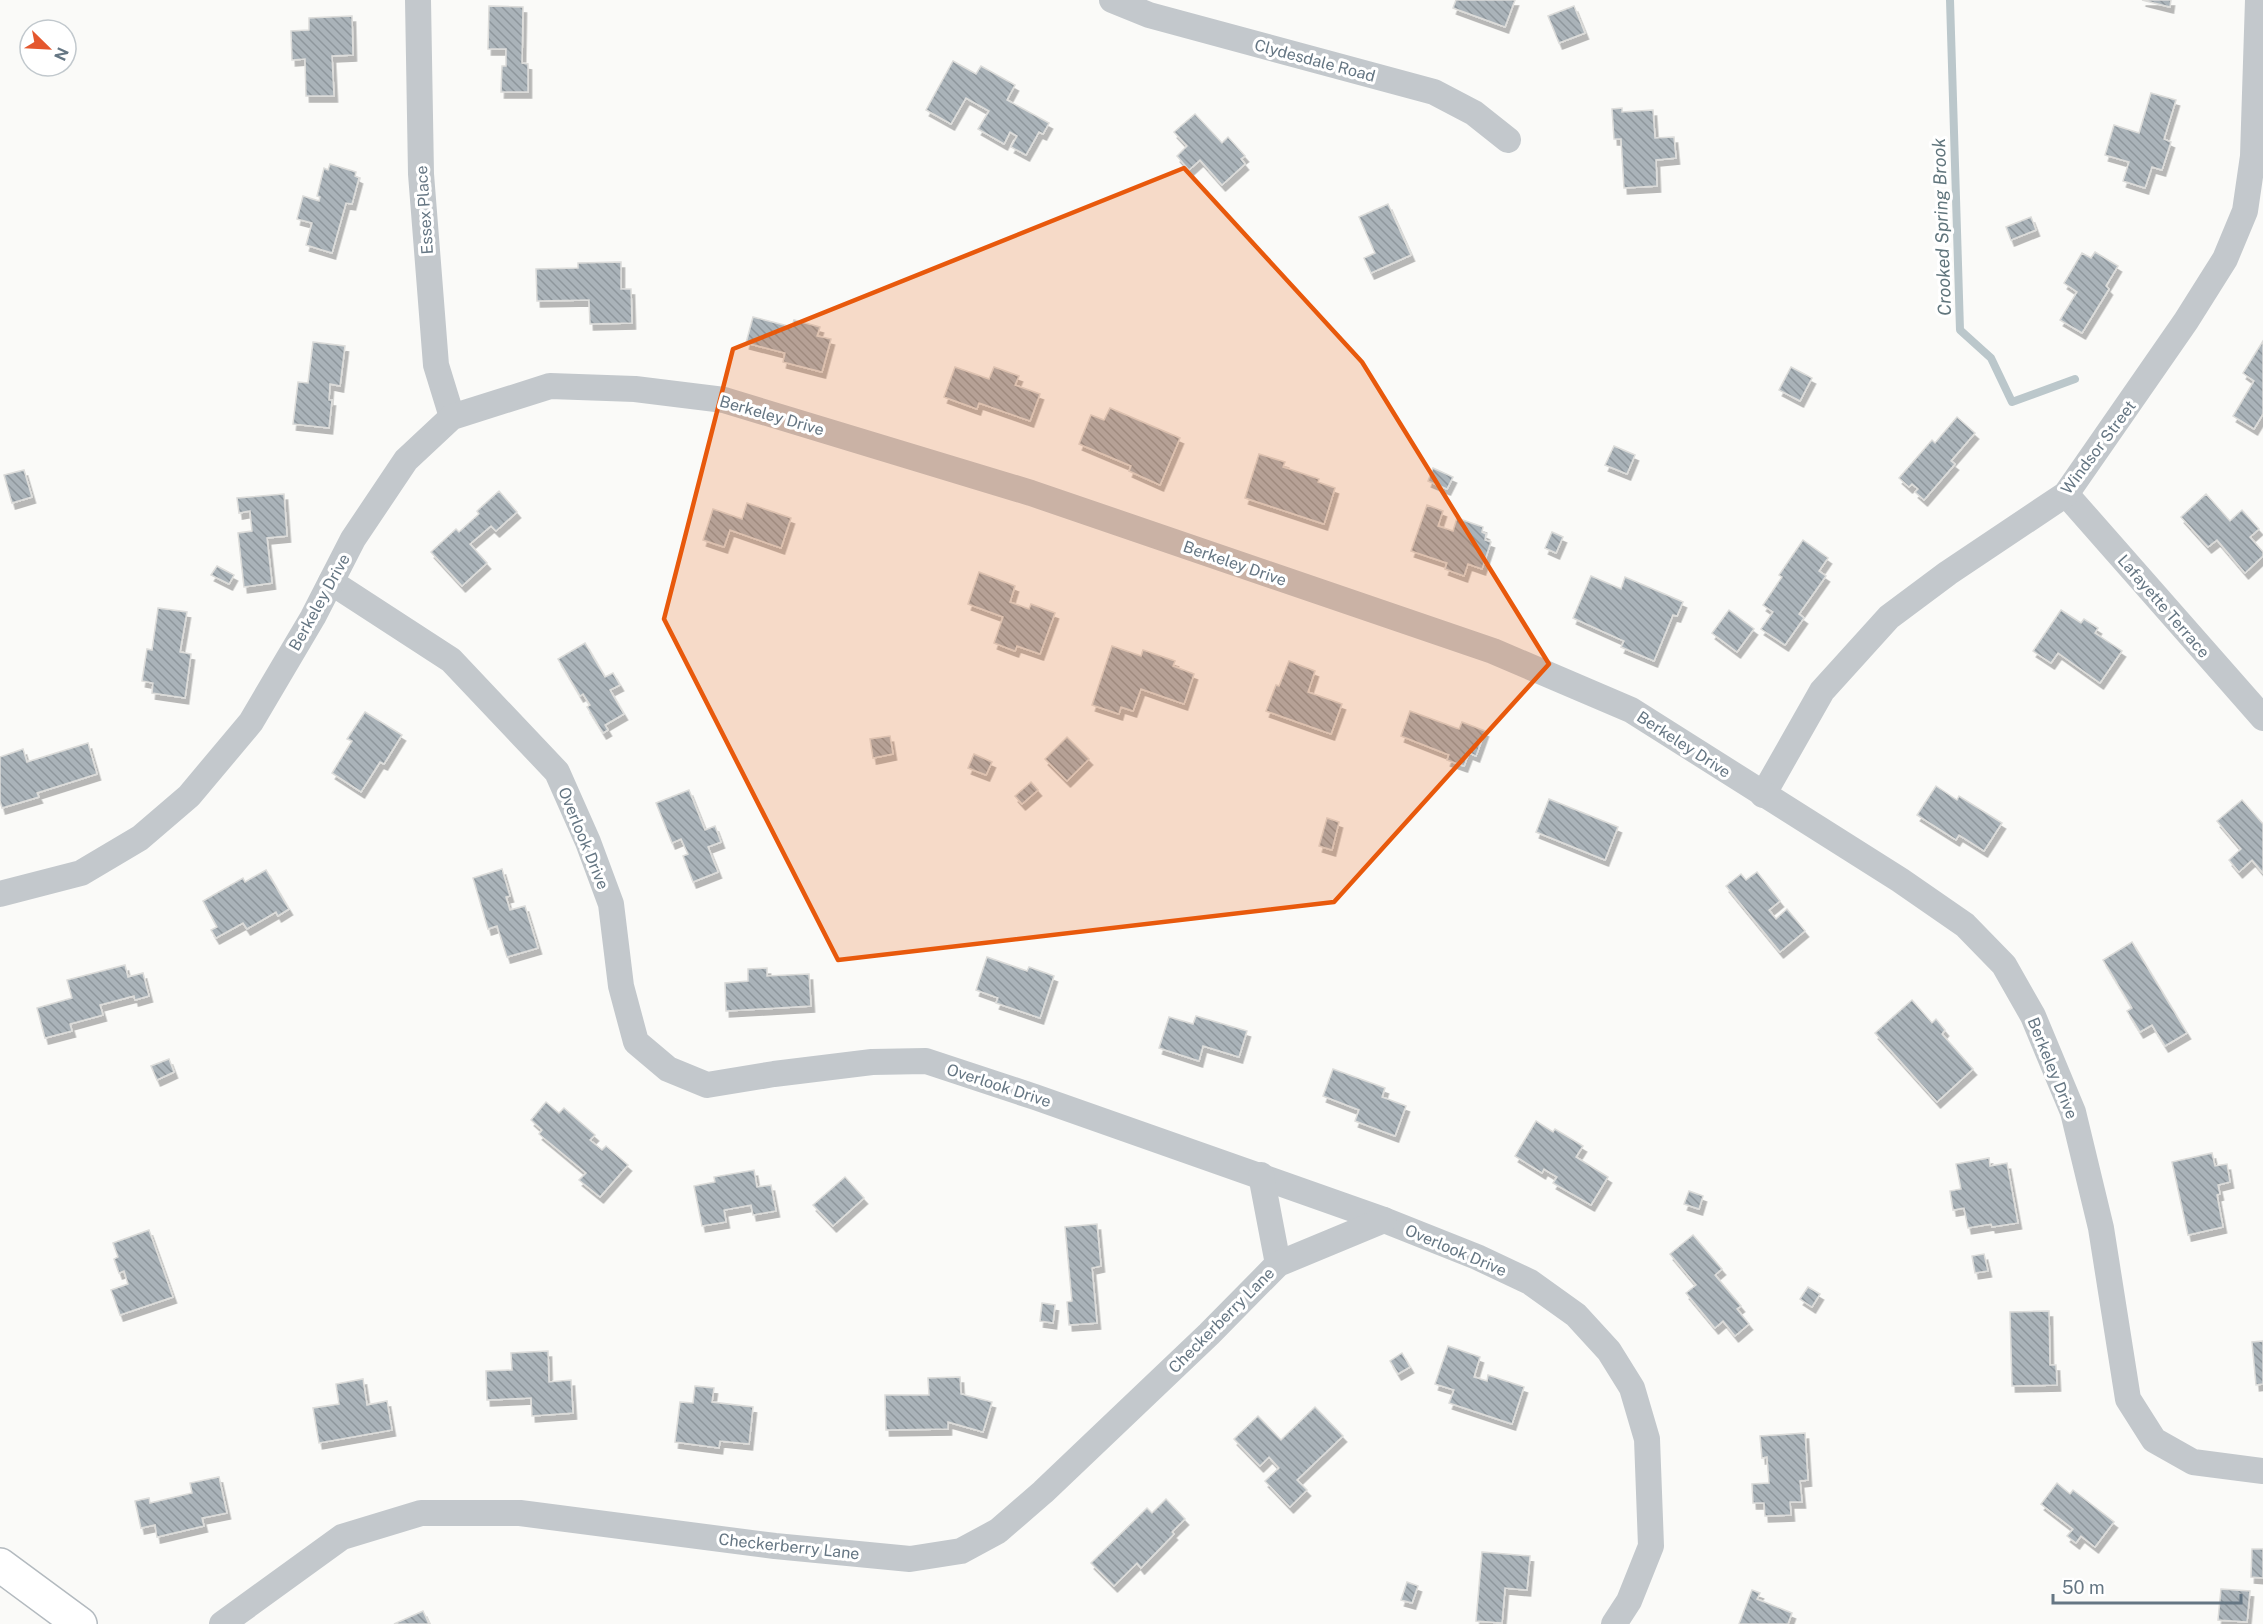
<svg xmlns="http://www.w3.org/2000/svg" width="2263" height="1624" font-family="'Public Sans',sans-serif">
<style>
.lines{fill:none;stroke-linecap:round;stroke-linejoin:round}
.stream{stroke:#bbc7cb;stroke-width:8}
.building{fill:url(#building-back-hatch);stroke:#dcdcda;stroke-width:1.5;filter:url(#shadow)}
.secondary-casing{stroke:#b3babf;stroke-width:36}
.street{stroke:#c3c8cc;stroke-width:26}
.secondary{stroke:#fff;stroke-width:33}
.marked{fill:#e8590c;fill-opacity:0.2;stroke:#e8590c;stroke-width:4.5;stroke-linejoin:round}
.labels{text-anchor:middle;stroke-width:6;stroke-linejoin:round;paint-order:stroke}
.street-label{font-size:16px;fill:#657683;stroke:#fff}
.water-label{font-size:18px;font-style:italic;fill:#60757c;stroke:#fff}
</style>
<defs>
<pattern id="building-back-hatch" width="6" height="6" patternUnits="userSpaceOnUse" patternTransform="scale(1.5)"><rect width="6" height="6" fill="#aab3b9"/><path d="M-1 5l2 2M0 0l6 6M5-1l2 2" fill="none" stroke="#8e969c"/></pattern>
<filter id="shadow"><feDropShadow dx="3.5" dy="6" stdDeviation="0" flood-color="#0004"/></filter>
</defs>
<rect width="100%" height="100%" fill="#fafaf8"/>
<g class="lines">
<path class="stream" d="M 1950,0 L 1960,330 L 1991,358 L 2012,402 L 2075,379"/>
</g>
<g class="building">
<path d="M 1456,0 L 1515,0 L 1505,27 L 1453,8 Z"/>
<path d="M 2142,0 L 2171,0 L 2170,7 Z"/>
<path d="M 489,6 L 523,7 L 522,63 L 528,64 L 528,92 L 501,92 L 502,66 L 506,66 L 506,49 L 488,49 Z"/>
<path d="M 1574,6 L 1585,33 L 1559,43 L 1548,16 Z"/>
<path d="M 352,16 L 353,55 L 332,56 L 334,96 L 306,96 L 305,59 L 292,60 L 291,31 L 309,30 L 309,18 Z"/>
<path d="M 953,61 L 976,74 L 981,66 L 1015,85 L 1007,100 L 1049,123 L 1043,134 L 1039,132 L 1026,155 L 1011,147 L 1017,136 L 1010,132 L 1004,144 L 978,129 L 989,111 L 966,98 L 951,124 L 926,110 Z"/>
<path d="M 2151,93 L 2176,100 L 2164,139 L 2171,142 L 2162,170 L 2152,167 L 2145,188 L 2123,181 L 2129,162 L 2105,155 L 2114,125 L 2139,133 Z"/>
<path d="M 1622,108 L 1622,112 L 1653,110 L 1655,138 L 1674,137 L 1676,158 L 1656,160 L 1657,186 L 1624,188 L 1621,139 L 1614,139 L 1612,109 Z"/>
<path d="M 1195,114 L 1222,143 L 1228,137 L 1245,156 L 1241,159 L 1245,164 L 1222,185 L 1200,160 L 1189,170 L 1177,156 L 1187,146 L 1174,132 Z"/>
<path d="M 330,164 L 356,172 L 355,176 L 359,178 L 352,204 L 346,203 L 332,253 L 306,245 L 312,223 L 297,219 L 303,196 L 319,201 L 320,197 L 317,196 L 324,168 L 328,170 Z"/>
<path d="M 1388,204 L 1411,255 L 1371,273 L 1364,258 L 1375,253 L 1359,217 Z"/>
<path d="M 2031,217 L 2036,230 L 2011,240 L 2006,227 Z"/>
<path d="M 2095,252 L 2118,266 L 2106,286 L 2109,289 L 2082,333 L 2060,320 L 2077,292 L 2064,283 L 2082,253 L 2091,258 Z"/>
<path d="M 621,262 L 621,289 L 631,289 L 632,323 L 590,324 L 589,300 L 537,301 L 536,269 L 578,268 L 578,263 Z"/>
<path d="M 753,317 L 792,327 L 794,320 L 820,327 L 817,336 L 831,339 L 822,372 L 783,362 L 785,353 L 746,343 Z"/>
<path d="M 2263,341 L 2263,414 L 2254,429 L 2233,416 L 2254,381 L 2243,373 Z"/>
<path d="M 313,342 L 345,346 L 340,386 L 330,384 L 329,400 L 332,400 L 329,428 L 293,424 L 298,382 L 308,383 Z"/>
<path d="M 955,367 L 989,379 L 994,367 L 1019,376 L 1015,385 L 1040,394 L 1030,421 L 979,403 L 977,409 L 944,397 Z"/>
<path d="M 1791,367 L 1812,378 L 1800,401 L 1779,390 Z"/>
<path d="M 1110,408 L 1180,438 L 1160,485 L 1129,471 L 1131,466 L 1079,444 L 1091,415 L 1104,420 Z"/>
<path d="M 1957,417 L 1975,433 L 1951,461 L 1955,464 L 1924,500 L 1915,492 L 1918,489 L 1912,484 L 1909,487 L 1899,478 L 1932,440 L 1935,443 Z"/>
<path d="M 1614,446 L 1635,455 L 1627,474 L 1605,465 Z"/>
<path d="M 1259,454 L 1285,462 L 1283,467 L 1319,479 L 1318,482 L 1335,488 L 1324,524 L 1245,498 Z"/>
<path d="M 1433,468 L 1453,477 L 1447,489 L 1428,481 Z"/>
<path d="M 24,470 L 32,497 L 12,503 L 4,475 Z"/>
<path d="M 499,491 L 517,512 L 496,531 L 491,526 L 470,544 L 487,563 L 462,586 L 431,552 L 456,529 L 459,532 L 479,514 L 477,511 Z"/>
<path d="M 284,494 L 287,536 L 267,538 L 272,583 L 244,587 L 238,533 L 252,531 L 250,511 L 239,513 L 237,498 Z"/>
<path d="M 2206,494 L 2230,521 L 2242,510 L 2259,529 L 2250,537 L 2263,552 L 2263,556 L 2245,573 L 2217,540 L 2208,547 L 2181,517 Z"/>
<path d="M 747,503 L 791,518 L 781,548 L 730,530 L 724,547 L 703,540 L 713,509 L 742,519 Z"/>
<path d="M 1427,505 L 1443,511 L 1438,526 L 1453,531 L 1457,518 L 1483,527 L 1482,532 L 1486,534 L 1485,540 L 1491,542 L 1482,569 L 1468,564 L 1464,576 L 1445,569 L 1447,563 L 1411,551 Z"/>
<path d="M 1552,532 L 1563,537 L 1556,553 L 1545,548 Z"/>
<path d="M 1803,540 L 1828,558 L 1819,571 L 1826,576 L 1799,614 L 1804,618 L 1785,645 L 1761,629 L 1773,612 L 1763,605 L 1782,577 L 1779,575 Z"/>
<path d="M 217,566 L 234,575 L 229,584 L 211,575 Z"/>
<path d="M 979,572 L 1015,586 L 1010,602 L 1029,609 L 1031,604 L 1055,613 L 1040,654 L 1017,646 L 1015,651 L 994,643 L 1003,617 L 968,604 Z"/>
<path d="M 1591,576 L 1621,589 L 1625,577 L 1683,602 L 1677,616 L 1673,615 L 1654,661 L 1621,647 L 1624,641 L 1573,618 Z"/>
<path d="M 158,608 L 187,612 L 180,652 L 191,654 L 185,698 L 152,693 L 153,683 L 142,681 L 147,649 L 152,650 Z"/>
<path d="M 1729,610 L 1754,629 L 1737,652 L 1712,633 Z"/>
<path d="M 2061,610 L 2081,623 L 2084,619 L 2098,628 L 2095,633 L 2122,651 L 2100,683 L 2058,653 L 2051,663 L 2033,651 Z"/>
<path d="M 585,643 L 605,677 L 613,673 L 620,685 L 610,690 L 624,714 L 605,725 L 608,730 L 603,733 L 587,707 L 590,705 L 583,694 L 580,696 L 558,659 Z"/>
<path d="M 1112,646 L 1141,656 L 1143,650 L 1175,661 L 1173,666 L 1194,674 L 1184,704 L 1141,689 L 1133,711 L 1121,707 L 1119,714 L 1092,705 Z"/>
<path d="M 1289,661 L 1315,671 L 1308,692 L 1342,704 L 1331,734 L 1266,711 L 1276,685 L 1279,686 Z"/>
<path d="M 1410,711 L 1459,729 L 1462,722 L 1485,731 L 1476,756 L 1469,753 L 1464,766 L 1447,760 L 1449,755 L 1401,736 Z"/>
<path d="M 365,712 L 402,735 L 384,764 L 380,762 L 361,792 L 332,773 L 352,741 L 347,739 Z"/>
<path d="M 890,736 L 893,754 L 873,758 L 870,739 Z"/>
<path d="M 1067,737 L 1089,759 L 1067,781 L 1045,759 Z"/>
<path d="M 88,743 L 97,774 L 37,793 L 39,797 L 2,808 L 0,801 L 0,757 L 23,749 L 27,762 Z"/>
<path d="M 974,754 L 992,762 L 986,775 L 968,768 Z"/>
<path d="M 1031,782 L 1038,790 L 1022,804 L 1015,796 Z"/>
<path d="M 1936,786 L 1957,800 L 1959,796 L 2002,823 L 1984,851 L 1959,835 L 1956,840 L 1917,815 Z"/>
<path d="M 689,790 L 705,830 L 715,826 L 721,842 L 708,847 L 718,872 L 693,882 L 683,856 L 688,854 L 681,839 L 672,843 L 656,803 Z"/>
<path d="M 1549,799 L 1618,827 L 1605,860 L 1536,832 Z"/>
<path d="M 2242,800 L 2263,824 L 2263,873 L 2252,860 L 2239,872 L 2229,860 L 2241,849 L 2217,821 Z"/>
<path d="M 1327,818 L 1339,822 L 1332,850 L 1319,846 Z"/>
<path d="M 502,869 L 510,896 L 506,897 L 510,910 L 525,906 L 538,948 L 507,957 L 497,926 L 488,929 L 473,878 Z"/>
<path d="M 266,870 L 289,909 L 278,916 L 276,912 L 247,929 L 243,923 L 216,938 L 211,930 L 217,927 L 203,901 L 243,878 L 245,882 Z"/>
<path d="M 1757,872 L 1780,901 L 1769,910 L 1776,919 L 1787,909 L 1805,931 L 1780,952 L 1726,886 L 1741,874 L 1746,880 Z"/>
<path d="M 2132,942 L 2187,1033 L 2165,1046 L 2152,1025 L 2140,1032 L 2127,1011 L 2132,1008 L 2103,960 Z"/>
<path d="M 987,957 L 1027,971 L 1029,967 L 1054,976 L 1040,1018 L 996,1003 L 998,998 L 976,990 Z"/>
<path d="M 125,965 L 128,977 L 143,973 L 149,996 L 135,1000 L 134,996 L 100,1005 L 103,1015 L 70,1024 L 72,1031 L 45,1038 L 37,1008 L 72,998 L 67,980 Z"/>
<path d="M 767,968 L 767,976 L 809,974 L 811,1006 L 726,1011 L 725,983 L 748,981 L 748,969 Z"/>
<path d="M 1912,1000 L 1932,1023 L 1936,1019 L 1945,1030 L 1942,1034 L 1973,1069 L 1937,1102 L 1875,1033 Z"/>
<path d="M 1196,1016 L 1247,1031 L 1239,1057 L 1203,1046 L 1199,1061 L 1159,1048 L 1169,1017 L 1193,1024 Z"/>
<path d="M 169,1059 L 174,1072 L 157,1080 L 151,1066 Z"/>
<path d="M 1333,1069 L 1385,1088 L 1382,1097 L 1406,1106 L 1395,1136 L 1355,1121 L 1359,1110 L 1323,1096 Z"/>
<path d="M 546,1102 L 559,1113 L 564,1108 L 595,1135 L 590,1140 L 602,1150 L 606,1146 L 628,1165 L 600,1197 L 579,1180 L 586,1173 L 539,1134 L 542,1130 L 531,1120 Z"/>
<path d="M 1536,1121 L 1553,1132 L 1555,1129 L 1583,1146 L 1576,1157 L 1608,1177 L 1591,1205 L 1553,1183 L 1557,1177 L 1544,1169 L 1542,1173 L 1515,1156 Z"/>
<path d="M 2212,1153 L 2215,1166 L 2227,1164 L 2230,1182 L 2218,1185 L 2220,1194 L 2217,1195 L 2223,1227 L 2188,1235 L 2172,1162 Z"/>
<path d="M 1989,1158 L 1990,1166 L 2007,1163 L 2018,1223 L 1992,1227 L 1991,1224 L 1968,1228 L 1964,1208 L 1953,1210 L 1950,1191 L 1961,1189 L 1956,1164 Z"/>
<path d="M 754,1170 L 757,1187 L 771,1185 L 776,1211 L 753,1215 L 751,1205 L 724,1210 L 726,1222 L 702,1226 L 694,1186 L 715,1182 L 714,1177 Z"/>
<path d="M 845,1177 L 864,1198 L 833,1226 L 813,1205 Z"/>
<path d="M 1689,1191 L 1703,1196 L 1699,1209 L 1684,1204 Z"/>
<path d="M 1097,1224 L 1101,1266 L 1092,1268 L 1097,1323 L 1069,1325 L 1067,1302 L 1072,1301 L 1065,1227 Z"/>
<path d="M 149,1230 L 173,1297 L 120,1315 L 111,1290 L 128,1284 L 124,1271 L 119,1273 L 114,1259 L 118,1257 L 113,1243 Z"/>
<path d="M 1693,1235 L 1722,1269 L 1715,1275 L 1741,1306 L 1737,1309 L 1749,1324 L 1735,1336 L 1723,1321 L 1715,1328 L 1686,1293 L 1696,1285 L 1670,1254 Z"/>
<path d="M 1984,1254 L 1988,1271 L 1975,1273 L 1972,1256 Z"/>
<path d="M 1808,1287 L 1820,1294 L 1812,1307 L 1800,1299 Z"/>
<path d="M 1042,1303 L 1055,1305 L 1053,1323 L 1040,1321 Z"/>
<path d="M 2049,1311 L 2050,1365 L 2056,1365 L 2057,1385 L 2012,1386 L 2010,1312 Z"/>
<path d="M 2263,1341 L 2263,1384 L 2256,1385 L 2252,1342 Z"/>
<path d="M 1448,1346 L 1480,1357 L 1474,1377 L 1487,1381 L 1488,1375 L 1524,1387 L 1512,1424 L 1449,1403 L 1454,1390 L 1435,1384 Z"/>
<path d="M 548,1351 L 549,1382 L 571,1380 L 573,1413 L 532,1416 L 531,1398 L 487,1400 L 486,1371 L 512,1370 L 511,1353 Z"/>
<path d="M 1402,1353 L 1410,1367 L 1398,1374 L 1390,1361 Z"/>
<path d="M 960,1377 L 961,1394 L 992,1402 L 983,1432 L 948,1422 L 948,1429 L 886,1430 L 885,1395 L 929,1395 L 928,1378 Z"/>
<path d="M 363,1379 L 367,1405 L 387,1401 L 392,1430 L 319,1443 L 313,1408 L 339,1404 L 336,1384 Z"/>
<path d="M 695,1386 L 714,1388 L 712,1402 L 753,1407 L 749,1444 L 720,1441 L 719,1448 L 675,1442 L 680,1402 L 693,1403 Z"/>
<path d="M 1315,1407 L 1343,1436 L 1297,1480 L 1307,1490 L 1290,1507 L 1265,1481 L 1279,1468 L 1269,1457 L 1260,1466 L 1234,1439 L 1258,1416 L 1281,1440 Z"/>
<path d="M 1805,1433 L 1808,1480 L 1800,1481 L 1802,1502 L 1790,1502 L 1791,1515 L 1765,1516 L 1764,1503 L 1753,1503 L 1752,1484 L 1769,1483 L 1767,1457 L 1762,1458 L 1760,1436 Z"/>
<path d="M 219,1477 L 227,1513 L 202,1518 L 204,1526 L 157,1537 L 155,1525 L 141,1528 L 135,1501 L 149,1498 L 150,1503 L 192,1493 L 190,1483 Z"/>
<path d="M 2057,1483 L 2070,1494 L 2073,1490 L 2114,1522 L 2095,1547 L 2081,1536 L 2076,1543 L 2067,1536 L 2073,1529 L 2041,1504 Z"/>
<path d="M 1166,1499 L 1185,1519 L 1172,1532 L 1174,1534 L 1141,1568 L 1137,1563 L 1114,1586 L 1091,1563 L 1147,1508 L 1152,1513 Z"/>
<path d="M 2252,1549 L 2263,1549 L 2263,1578 L 2251,1577 Z"/>
<path d="M 1482,1552 L 1530,1556 L 1527,1590 L 1505,1588 L 1502,1623 L 1476,1621 Z"/>
<path d="M 1407,1582 L 1418,1586 L 1412,1603 L 1401,1600 Z"/>
<path d="M 2221,1589 L 2250,1591 L 2247,1622 L 2218,1620 Z"/>
<path d="M 1752,1590 L 1760,1593 L 1757,1599 L 1792,1613 L 1788,1624 L 1739,1624 Z"/>
<path d="M 423,1611 L 429,1624 L 394,1624 Z"/>
</g>
<g class="lines">
<defs>
<path id="secondary" d="M 0,1565 L 80,1624"/>
</defs>
<use href="#secondary" class="secondary-casing"/>
<g class="street">
<path d="M 418,0 L 421,174 L 436,365 L 452,417"/>
<path d="M 1112,0 L 1149,15 L 1434,92 L 1474,113 L 1508,140"/>
<path d="M 2066,494 L 2263,718"/>
<path d="M 331,582 L 451,660 L 557,772 L 588,842 L 611,904 L 621,986 L 636,1042 L 668,1069 L 707,1085 L 774,1074 L 872,1062 L 926,1061 L 1035,1097 L 1384,1220 L 1477,1257 L 1530,1282 L 1576,1315 L 1609,1351 L 1632,1388 L 1647,1439 L 1651,1546 L 1629,1601 L 1614,1624"/>
<path d="M 1763,795 L 1822,691 L 1889,617 L 1948,573 L 2066,494 L 2186,321 L 2225,259 L 2245,211 L 2253,156 L 2258,0"/>
<path d="M 0,894 L 81,873 L 140,838 L 189,796 L 251,722 L 313,617 L 353,539 L 406,460 L 452,417 L 550,386 L 635,389 L 724,400 L 1031,493 L 1493,651 L 1631,710 L 1900,880 L 1965,925 L 2004,965 L 2033,1016 L 2073,1112 L 2101,1228 L 2128,1399 L 2154,1440 L 2193,1462 L 2263,1471"/>
<path d="M 1261,1175 L 1278,1264"/>
<path d="M 222,1624 L 342,1537 L 421,1513 L 520,1513 L 775,1546 L 910,1559 L 961,1551 L 998,1531 L 1043,1492 L 1209,1334 L 1278,1264 L 1384,1220"/>
</g>
<use href="#secondary" class="secondary"/>
</g>
<path class="marked" d="M 1184,168 L 1362,362 L 1549,664 L 1334,902 L 838,960 L 664,619 L 733,349 Z"/>
<g class="labels">
<g class="street-label">
<text transform="translate(1315 60) rotate(15)" y="6">Clydesdale Road</text>
<text transform="translate(424 210) rotate(-94)" y="6">Essex Place</text>
<text transform="translate(772 415) rotate(16)" y="6">Berkeley Drive</text>
<text transform="translate(2098 447) rotate(-53)" y="6">Windsor Street</text>
<text transform="translate(1235 563) rotate(19)" y="6">Berkeley Drive</text>
<text transform="translate(319 602) rotate(-61)" y="6">Berkeley Drive</text>
<text transform="translate(2164 606) rotate(49)" y="6">Lafayette Terrace</text>
<text transform="translate(1684 744) rotate(33)" y="6">Berkeley Drive</text>
<text transform="translate(584 838) rotate(68)" y="6">Overlook Drive</text>
<text transform="translate(2053 1068) rotate(68)" y="6">Berkeley Drive</text>
<text transform="translate(999 1085) rotate(18)" y="6">Overlook Drive</text>
<text transform="translate(1456 1250) rotate(23)" y="6">Overlook Drive</text>
<text transform="translate(1221 1320) rotate(-45)" y="6">Checkerberry Lane</text>
<text transform="translate(789 1546) rotate(6)" y="6">Checkerberry Lane</text>
</g>
<g class="water-label">
<text transform="translate(1942 227) rotate(-92)" y="6">Crooked Spring Brook</text>
</g>
</g>
<g transform="translate(48 48) rotate(114)"><circle r="28" fill="#ffffff" stroke="#c1c8cd" stroke-width="1.5"/>
<path d="M0-4.5L10 22L0 15L-10 22Z" fill="#e4572e"/>
<text y="-9" font-size="16" font-weight="bold" text-anchor="middle" fill="#657683">N</text>
</g>
<path d="M2053 1594v9h188v-9" fill="none" stroke="#657683" stroke-width="3"/>
<text x="2062" y="1594" font-size="18" fill="#657683" stroke="#ffffff" stroke-width="4.5" paint-order="stroke">50 m</text>
</svg>
